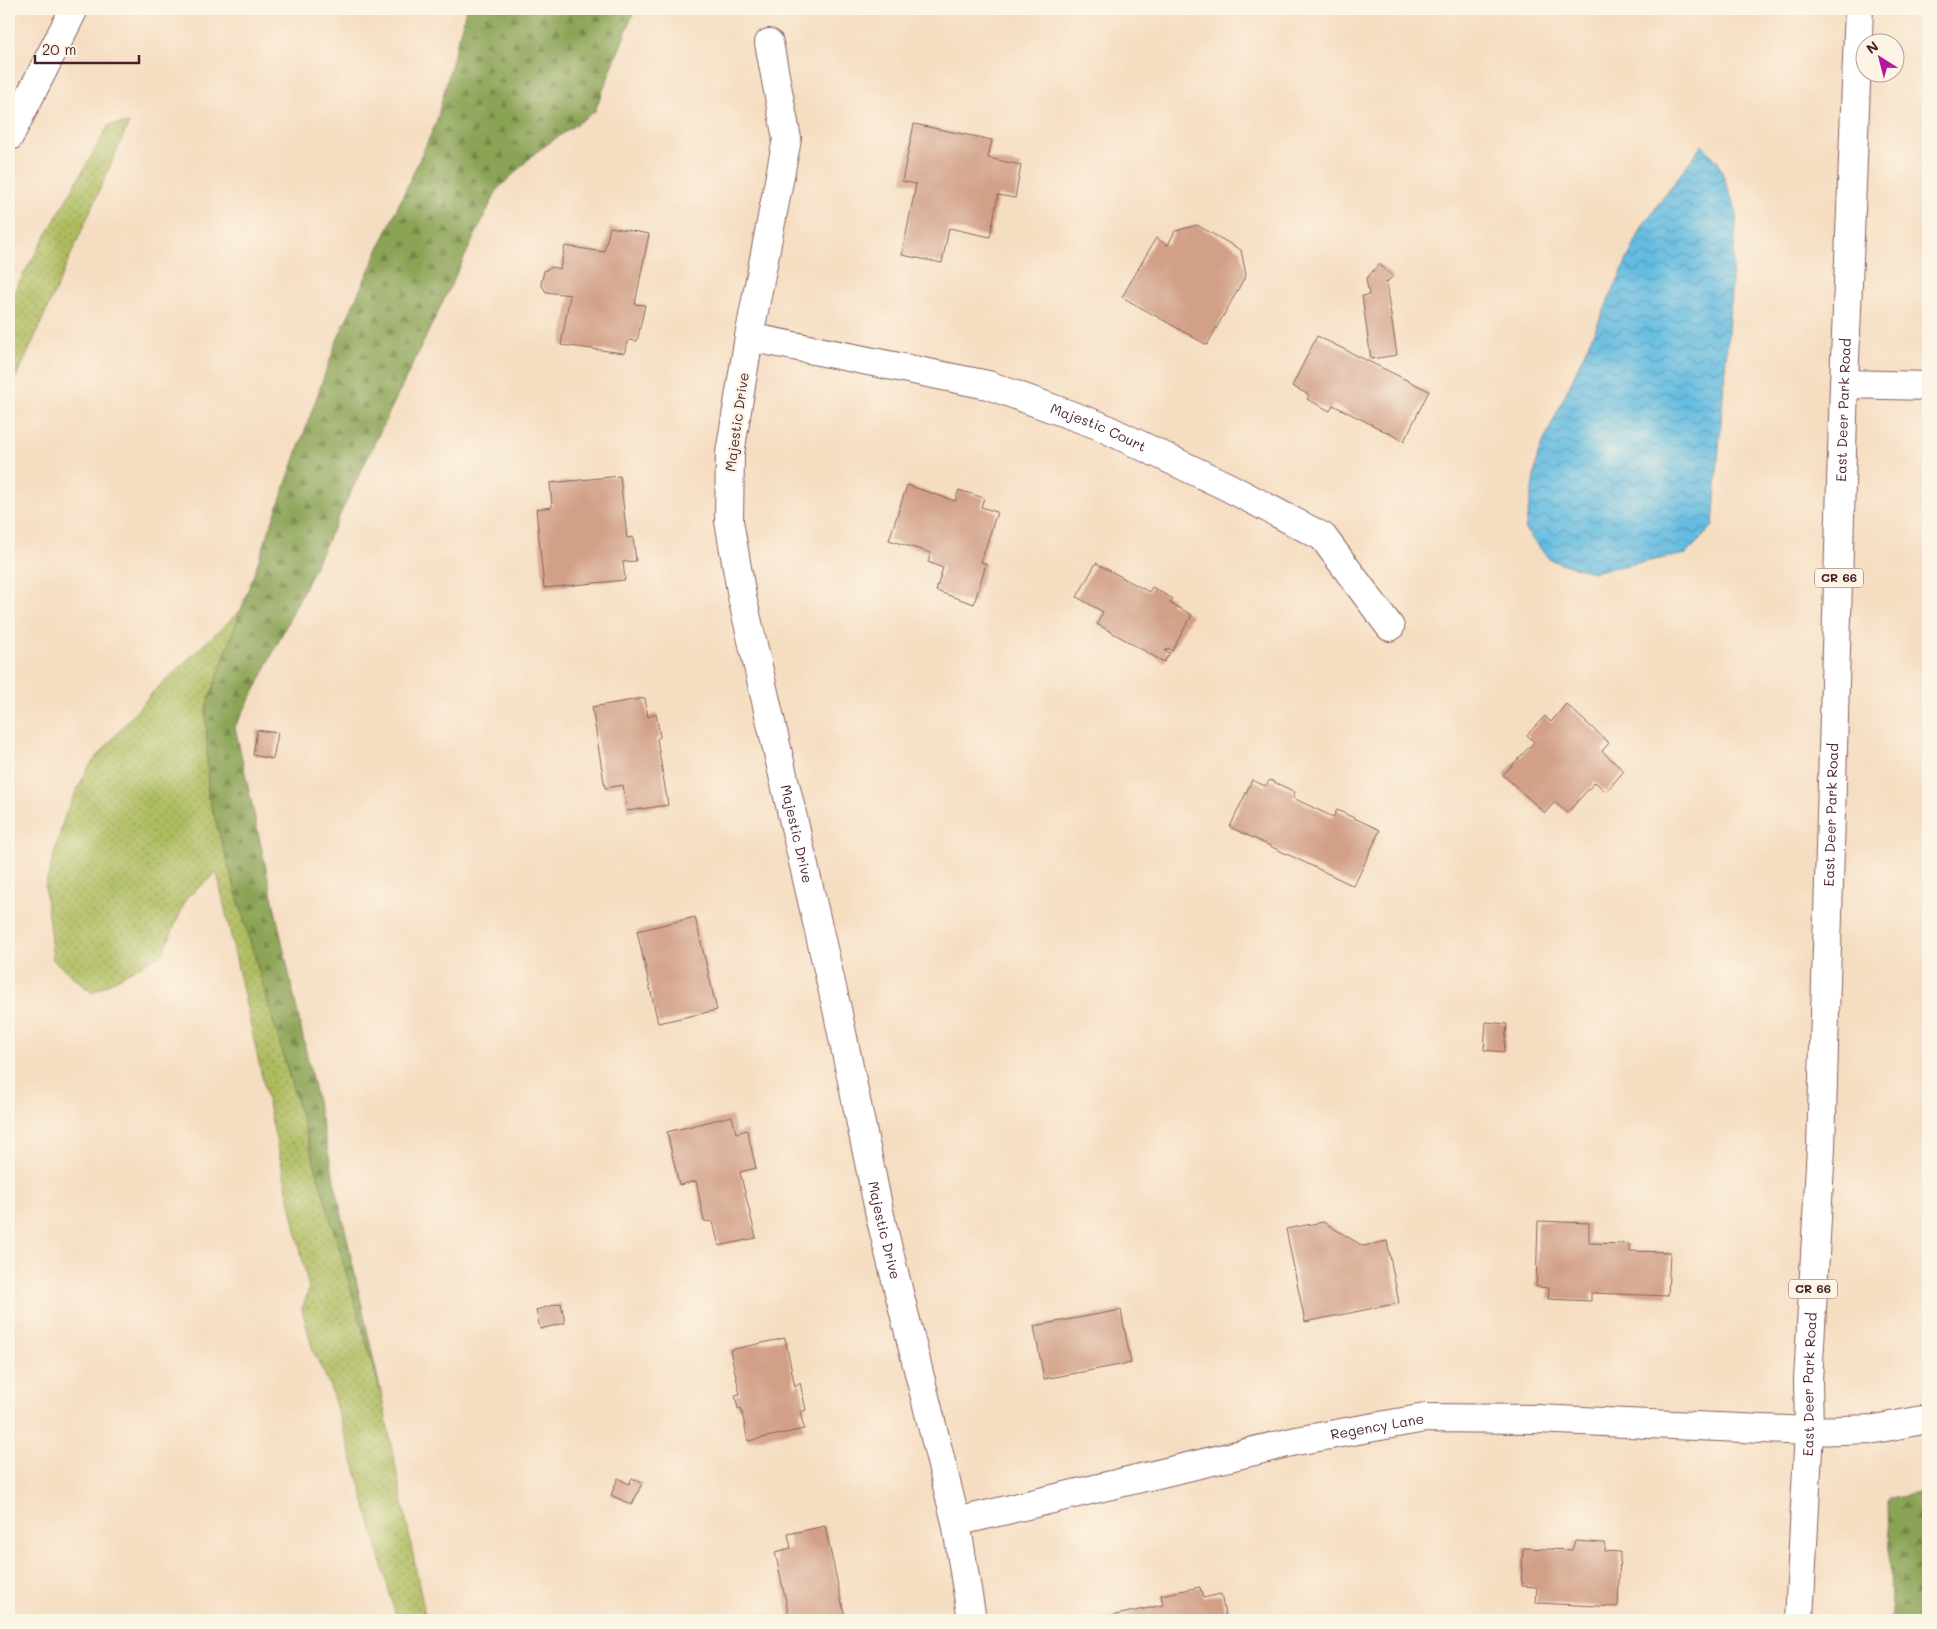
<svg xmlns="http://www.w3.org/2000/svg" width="1937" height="1629" font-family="Mali,sans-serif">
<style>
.grass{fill:url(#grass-dots);stroke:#7c6d44}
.forest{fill:url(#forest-firs);stroke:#6a6140}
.water{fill:url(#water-waves);stroke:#566e86}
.building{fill:#d29f87}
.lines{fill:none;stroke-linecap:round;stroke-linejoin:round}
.minor-casing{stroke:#866260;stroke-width:30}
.primary-casing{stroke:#866260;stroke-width:30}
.minor{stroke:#fff;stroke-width:28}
.primary{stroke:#fff;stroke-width:28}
.labels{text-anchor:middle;stroke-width:5;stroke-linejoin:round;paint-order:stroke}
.shield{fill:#fcf5e5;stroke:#7f5f63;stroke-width:1}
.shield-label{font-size:12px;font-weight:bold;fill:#4a1f2b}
.street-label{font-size:14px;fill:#4a1f2b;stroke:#fcf5e5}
</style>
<defs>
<pattern id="grass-dots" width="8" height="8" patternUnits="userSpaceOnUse" patternTransform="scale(1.25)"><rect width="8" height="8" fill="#adbb5e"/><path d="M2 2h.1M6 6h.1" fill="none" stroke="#8f974e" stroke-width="1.8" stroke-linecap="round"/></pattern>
<pattern id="forest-firs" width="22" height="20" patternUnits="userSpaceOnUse" patternTransform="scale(1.25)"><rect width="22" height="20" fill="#8aa355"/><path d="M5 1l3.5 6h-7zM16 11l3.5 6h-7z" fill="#738447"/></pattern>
<pattern id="water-waves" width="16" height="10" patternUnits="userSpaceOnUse" patternTransform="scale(1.25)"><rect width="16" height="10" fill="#63bce1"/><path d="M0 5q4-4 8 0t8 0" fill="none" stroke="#5498b7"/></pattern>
</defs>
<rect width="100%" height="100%" fill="#fcf5e5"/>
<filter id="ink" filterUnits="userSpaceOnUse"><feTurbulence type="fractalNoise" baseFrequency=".02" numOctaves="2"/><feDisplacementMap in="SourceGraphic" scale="10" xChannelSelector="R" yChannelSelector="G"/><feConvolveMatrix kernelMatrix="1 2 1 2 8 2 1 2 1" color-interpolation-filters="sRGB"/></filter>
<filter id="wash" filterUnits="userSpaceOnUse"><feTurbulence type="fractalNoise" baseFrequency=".0096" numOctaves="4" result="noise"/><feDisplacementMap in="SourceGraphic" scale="20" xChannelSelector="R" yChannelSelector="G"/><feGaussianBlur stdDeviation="1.12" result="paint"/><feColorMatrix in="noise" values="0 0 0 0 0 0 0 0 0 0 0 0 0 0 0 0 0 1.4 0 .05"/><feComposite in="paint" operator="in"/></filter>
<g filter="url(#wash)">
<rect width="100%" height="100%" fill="#f5ddc1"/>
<g class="grass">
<path d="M 129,123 L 26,357 L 9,391 L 9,300 L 109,125 Z"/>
<path d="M 242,609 L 206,708 L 208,795 L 381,1393 L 426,1620 L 397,1620 L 358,1477 L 329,1384 L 313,1351 L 302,1309 L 309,1289 L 217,873 L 187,897 L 163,953 L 92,993 L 53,960 L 45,887 L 65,815 L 89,766 L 153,692 Z"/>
</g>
<g class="forest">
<path d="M 466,9 L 635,9 L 595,111 L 535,153 L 497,190 L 258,684 L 235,727 L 381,1393 L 208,795 L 206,708 L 337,340 L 436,123 Z"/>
<path d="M 1928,1491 L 1928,1620 L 1891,1620 L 1889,1499 Z"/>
</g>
<path class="water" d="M 1702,145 L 1718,162 L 1737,213 L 1713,526 L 1686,554 L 1591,572 L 1550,560 L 1525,530 L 1538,454 L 1643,225 Z"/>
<g id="blocks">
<g class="building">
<path d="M 914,124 L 992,140 L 988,158 L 1021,165 L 1015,198 L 998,195 L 990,237 L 949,228 L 942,263 L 902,255 L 916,184 L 902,181 Z"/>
<path d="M 1197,225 L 1241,250 L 1246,275 L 1207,345 L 1122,297 L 1156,238 L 1168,245 L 1175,231 Z"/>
<path d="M 610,227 L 649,234 L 635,304 L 645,305 L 637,341 L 629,340 L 624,353 L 561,345 L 570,295 L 546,292 L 541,284 L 544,271 L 552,267 L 560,269 L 565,246 L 604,252 Z"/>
<path d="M 1379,264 L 1393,276 L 1386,283 L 1397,355 L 1371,359 L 1362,296 L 1369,295 L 1366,279 Z"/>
<path d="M 1317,336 L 1429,391 L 1404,441 L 1333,405 L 1330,411 L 1307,399 L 1309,395 L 1292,386 Z"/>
<path d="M 620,476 L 627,538 L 633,537 L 636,561 L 623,562 L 625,580 L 544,588 L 536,509 L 552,507 L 550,483 Z"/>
<path d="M 907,485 L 955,501 L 959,490 L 984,498 L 981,507 L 997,512 L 981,562 L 986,564 L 974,604 L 936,591 L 943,568 L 928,562 L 931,553 L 889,540 Z"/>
<path d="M 1096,563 L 1149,592 L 1152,587 L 1173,599 L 1170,603 L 1192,615 L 1172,651 L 1168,648 L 1165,651 L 1170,653 L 1164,662 L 1097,624 L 1103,612 L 1077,597 Z"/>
<path d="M 645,698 L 648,717 L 656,713 L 660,737 L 657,739 L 668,805 L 627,811 L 623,785 L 605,788 L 592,707 Z"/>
<path d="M 1566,704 L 1609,743 L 1602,751 L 1624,771 L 1606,792 L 1595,782 L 1567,813 L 1555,802 L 1545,813 L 1503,775 L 1534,742 L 1527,735 L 1545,716 L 1551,722 Z"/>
<path d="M 257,730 L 278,733 L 273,759 L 253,755 Z"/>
<path d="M 1252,780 L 1265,786 L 1270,780 L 1295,792 L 1293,798 L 1333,817 L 1337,810 L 1380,830 L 1354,886 L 1230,827 Z"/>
<path d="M 695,917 L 717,1010 L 658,1023 L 637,931 Z"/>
<path d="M 1486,1022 L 1507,1024 L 1504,1052 L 1484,1050 Z"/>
<path d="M 732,1116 L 736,1133 L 747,1130 L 756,1168 L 740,1172 L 756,1238 L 719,1246 L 713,1222 L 704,1221 L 696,1181 L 679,1185 L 667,1132 Z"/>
<path d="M 1538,1221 L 1589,1223 L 1589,1243 L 1629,1244 L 1629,1251 L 1670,1252 L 1668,1296 L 1591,1293 L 1591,1301 L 1548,1299 L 1549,1288 L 1536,1287 Z"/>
<path d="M 1323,1222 L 1363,1246 L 1387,1241 L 1399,1303 L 1305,1322 L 1286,1229 Z"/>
<path d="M 561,1303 L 565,1323 L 540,1329 L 536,1310 Z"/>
<path d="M 1121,1310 L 1131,1363 L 1044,1379 L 1034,1326 Z"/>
<path d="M 785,1338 L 795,1387 L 800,1383 L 806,1410 L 800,1412 L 804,1429 L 748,1441 L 741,1408 L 738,1409 L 735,1395 L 740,1394 L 730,1350 Z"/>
<path d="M 618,1478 L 629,1484 L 632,1478 L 642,1483 L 632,1505 L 611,1495 Z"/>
<path d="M 825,1526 L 845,1617 L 831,1620 L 790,1620 L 775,1552 L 791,1548 L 788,1534 Z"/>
<path d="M 1575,1541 L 1605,1543 L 1605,1551 L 1620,1552 L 1618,1607 L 1536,1603 L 1537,1587 L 1521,1586 L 1523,1548 L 1572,1550 Z"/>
<path d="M 1200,1587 L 1203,1598 L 1221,1594 L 1226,1620 L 1092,1620 L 1163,1605 L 1161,1595 Z"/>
</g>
</g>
</g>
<g filter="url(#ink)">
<use href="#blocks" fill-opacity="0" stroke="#866260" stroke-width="1"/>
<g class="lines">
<defs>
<g id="minor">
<path id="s1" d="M 769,43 L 787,139 L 749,337 L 730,453 L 729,521 L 742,597 L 837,1009 L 881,1220 L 956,1522 L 972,1620"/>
<path id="s2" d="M 749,337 L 988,385 L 1098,425 L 1226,486 L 1323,537 L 1390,627"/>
<path d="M 1844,384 L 1928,386"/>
<path id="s3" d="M 956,1522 L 1296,1441 L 1425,1418 L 1536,1419 L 1809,1431 L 1875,1429 L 1928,1419"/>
</g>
<g id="primary">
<path d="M 9,137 L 74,9"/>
<path id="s4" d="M 1799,1620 L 1809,1431 L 1808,1380 L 1821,1147 L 1844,384 L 1859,9"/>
</g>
</defs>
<use href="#minor" class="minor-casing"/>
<use href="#primary" class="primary-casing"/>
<use href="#minor" class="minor"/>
<use href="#primary" class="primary"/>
</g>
</g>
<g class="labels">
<g class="shield">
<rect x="1815" y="568.5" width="48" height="19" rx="4"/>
<rect x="1789" y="1279.5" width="48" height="19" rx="4"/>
</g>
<g class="shield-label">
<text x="1839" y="582">CR 66</text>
<text x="1813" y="1293">CR 66</text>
</g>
<g class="street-label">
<text dy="5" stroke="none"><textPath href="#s4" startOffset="1211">East Deer Park Road</textPath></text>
<text transform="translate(737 422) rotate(-82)" y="5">Majestic Drive</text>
<text dy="5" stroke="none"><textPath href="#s2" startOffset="362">Majestic Court</textPath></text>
<text dy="5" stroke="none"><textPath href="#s4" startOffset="806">East Deer Park Road</textPath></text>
<text dy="5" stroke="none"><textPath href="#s1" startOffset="805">Majestic Drive</textPath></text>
<text dy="5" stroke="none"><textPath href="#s1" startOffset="1211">Majestic Drive</textPath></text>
<text dy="5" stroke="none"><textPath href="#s4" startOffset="236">East Deer Park Road</textPath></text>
<text dy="5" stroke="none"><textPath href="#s3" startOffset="432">Regency Lane</textPath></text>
</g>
</g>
<rect width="1937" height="1629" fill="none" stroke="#fcf5e5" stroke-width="30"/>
<g transform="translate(1880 58) rotate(324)"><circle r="24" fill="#fcf5e5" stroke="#b59f9b"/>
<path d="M0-4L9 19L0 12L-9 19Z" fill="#b5179e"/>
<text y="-8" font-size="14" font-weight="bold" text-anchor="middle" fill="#4a1f2b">N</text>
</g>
<path d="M35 55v8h104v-8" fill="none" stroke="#4a1f2b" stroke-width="2.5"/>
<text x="42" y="55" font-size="15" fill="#4a1f2b" stroke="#fcf5e5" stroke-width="4" paint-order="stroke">20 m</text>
</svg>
